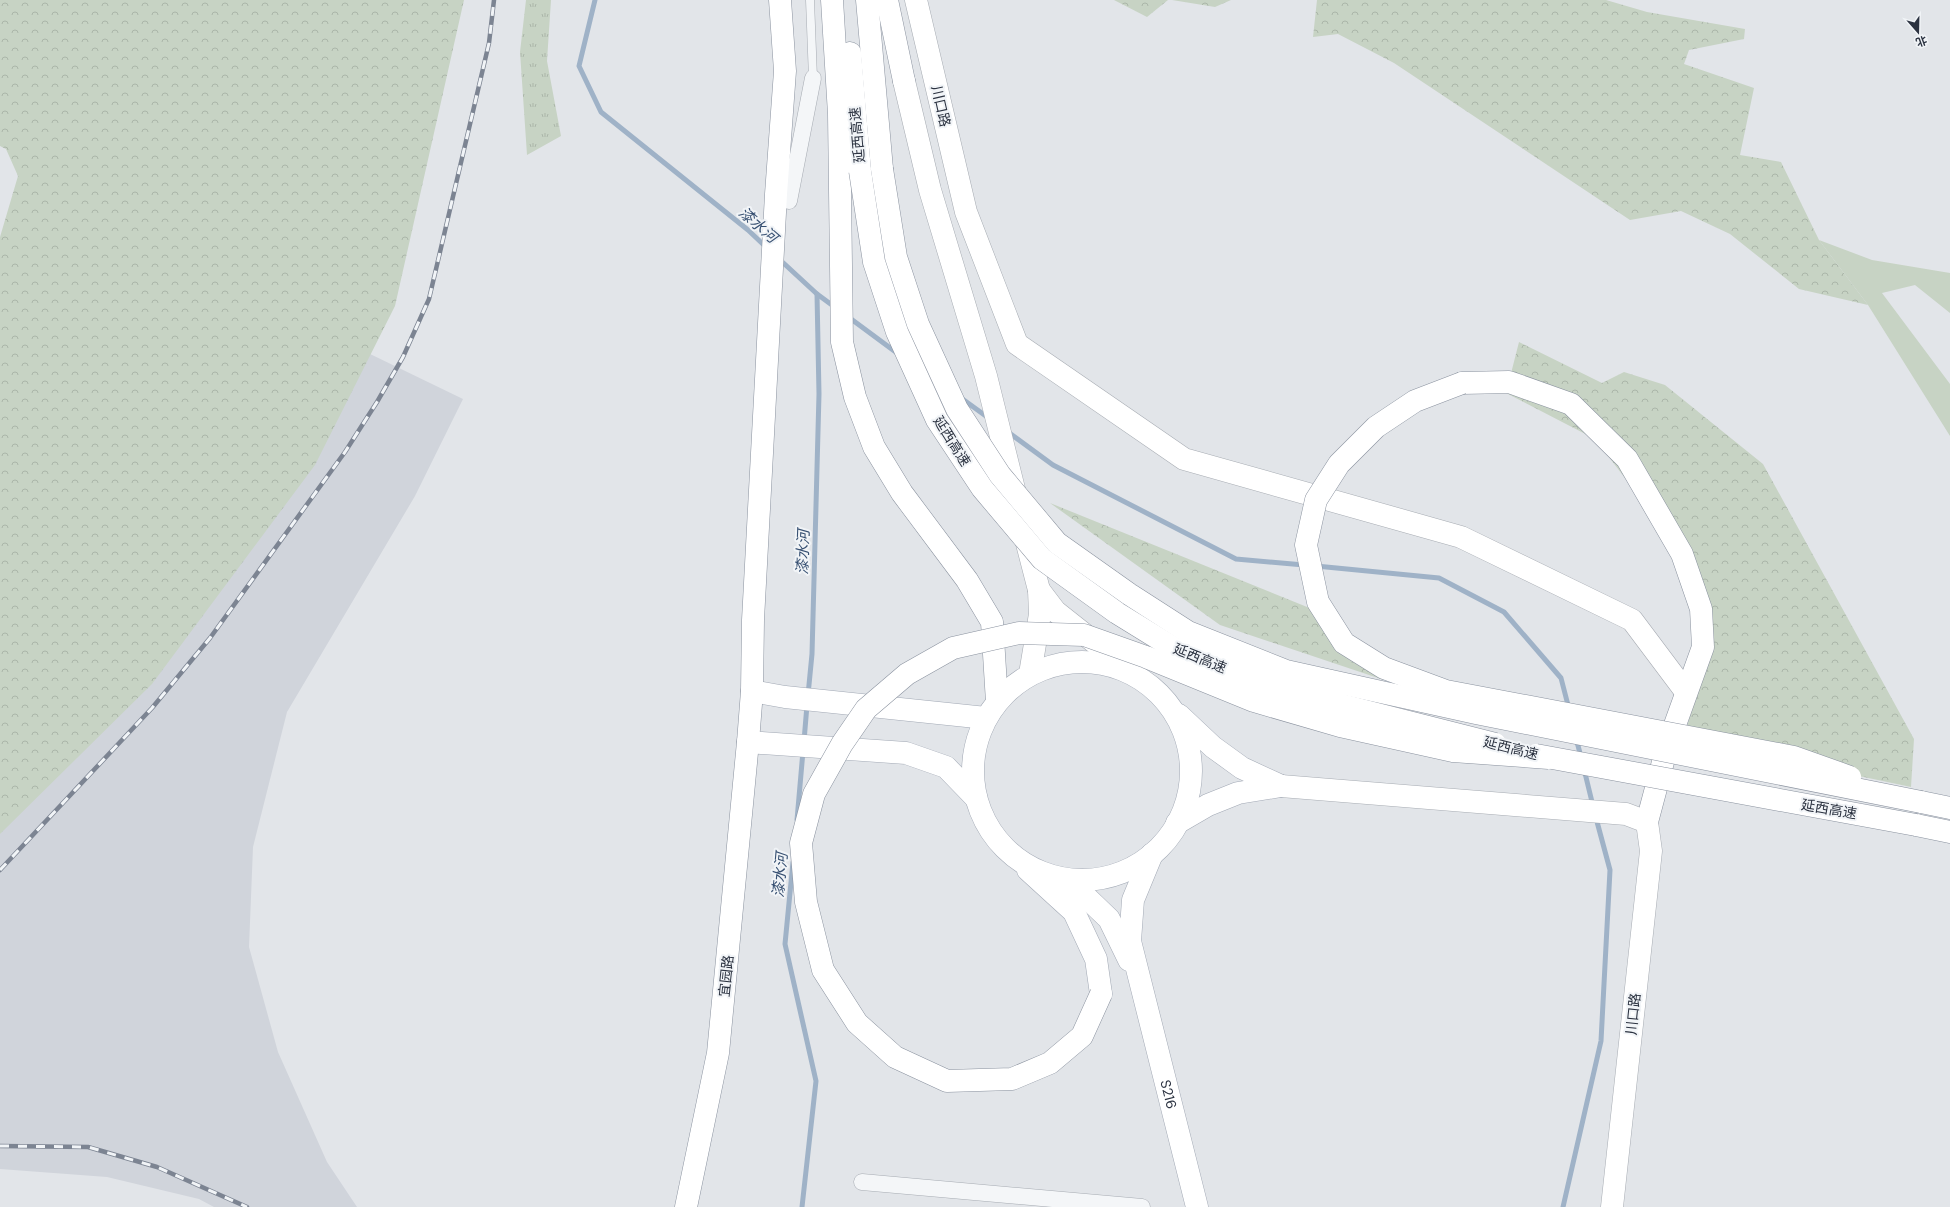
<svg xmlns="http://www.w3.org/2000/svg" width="1950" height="1207" font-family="'DM Sans','Noto Sans SC',sans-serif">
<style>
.built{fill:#d0d4db}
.grass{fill:url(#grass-tufts)}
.forest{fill:url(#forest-crowns)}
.garden{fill:#c7d3c4}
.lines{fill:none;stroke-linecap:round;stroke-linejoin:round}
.stream{stroke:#9fb2c7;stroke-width:5}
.service-casing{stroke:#a7acb3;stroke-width:9}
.minor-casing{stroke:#a7acb3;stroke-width:17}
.secondary-casing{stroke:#a7acb3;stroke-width:23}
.primary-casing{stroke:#a2a9b5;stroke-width:23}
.trunk-casing{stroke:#8a929f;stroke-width:23}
.motorway-casing{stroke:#8a929f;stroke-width:23}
.service{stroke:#f4f6f8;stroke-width:8}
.minor{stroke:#f4f6f8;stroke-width:16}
.secondary{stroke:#fff;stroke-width:22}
.primary{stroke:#fff;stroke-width:22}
.trunk{stroke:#fff;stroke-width:22}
.motorway{stroke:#fff;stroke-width:22}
.rail-casing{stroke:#7c8492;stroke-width:4.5}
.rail{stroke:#f1f4f7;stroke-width:3;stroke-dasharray:9;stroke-linecap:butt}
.motorway-bridge-casing{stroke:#8a929f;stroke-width:23;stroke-linecap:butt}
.motorway-bridge{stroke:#fff;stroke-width:22}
.labels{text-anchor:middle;stroke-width:4;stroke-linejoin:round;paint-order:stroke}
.street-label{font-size:14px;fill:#2b3240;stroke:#f1f4f7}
.water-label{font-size:15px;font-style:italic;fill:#375072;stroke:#f1f4f7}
</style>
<defs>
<pattern id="grass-tufts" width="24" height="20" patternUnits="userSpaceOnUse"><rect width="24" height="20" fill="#c7d3c4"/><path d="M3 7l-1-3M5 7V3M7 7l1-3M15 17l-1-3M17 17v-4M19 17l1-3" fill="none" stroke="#abb6a9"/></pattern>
<pattern id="forest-crowns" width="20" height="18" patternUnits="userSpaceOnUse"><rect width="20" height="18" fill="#c7d3c4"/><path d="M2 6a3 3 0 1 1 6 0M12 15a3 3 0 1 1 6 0" fill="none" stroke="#abb6a9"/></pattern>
</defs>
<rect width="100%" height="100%" fill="#e2e5e9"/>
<path class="built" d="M 368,353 L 463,399 L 415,496 L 287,712 L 253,847 L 249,947 L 278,1052 L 327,1162 L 357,1207 L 214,1207 L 199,1199 L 107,1177 L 0,1169 L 0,823 Z"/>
<path class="grass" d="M 526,0 L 551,0 L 547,61 L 561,136 L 527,155 L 520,52 Z"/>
<g class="forest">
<path d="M 0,0 L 464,0 L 395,306 L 315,465 L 152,684 L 0,834 L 0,237 L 18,176 L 6,149 L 0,146 Z"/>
<path d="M 1114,0 L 1168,0 L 1147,17 Z"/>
<path d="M 1172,0 L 1231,0 L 1215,7 Z"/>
<path d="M 1317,0 L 1606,0 L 1647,12 L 1745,29 L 1744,39 L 1689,50 L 1684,64 L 1754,88 L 1740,155 L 1781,162 L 1819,240 L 1868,305 L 1799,289 L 1730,234 L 1681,211 L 1630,220 L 1394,63 L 1338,34 L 1313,37 Z"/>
<path d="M 1519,342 L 1602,383 L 1624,372 L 1665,385 L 1763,464 L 1914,739 L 1911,787 L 1684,739 L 1709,640 L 1688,560 L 1595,439 L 1506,393 Z"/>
<path d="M 1050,503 L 1317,611 L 1384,680 L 1220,625 Z"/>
</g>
<path class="garden" d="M 1819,240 L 1872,260 L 1950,273 L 1950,313 L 1915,285 L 1882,293 L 1950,384 L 1950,436 L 1868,305 Z"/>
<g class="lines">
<g class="stream">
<path d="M 595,0 L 579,66 L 601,112 L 748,230 L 767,248"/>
<path d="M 778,258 L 817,294 L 836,308"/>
<path d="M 847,316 L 897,353"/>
<path d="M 961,398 L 990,419"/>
<path d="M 1008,432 L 1053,465 L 1236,559 L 1304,565"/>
<path d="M 1316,566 L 1439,578 L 1504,612 L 1561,678 L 1569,709"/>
<path d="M 808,695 L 812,654 L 819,394 L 817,294"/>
<path d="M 1576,738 L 1581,757"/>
<path d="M 804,741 L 807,705"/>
<path d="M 1584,769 L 1593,806"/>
<path d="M 797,820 L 803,751"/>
<path d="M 793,862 L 785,944 L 816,1081 L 802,1207"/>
<path d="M 1563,1207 L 1601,1041 L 1610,870 L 1596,818"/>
</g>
<defs>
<path id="service" d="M 810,0 L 813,78"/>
<g id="minor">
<path d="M 789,201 L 813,78"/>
<path d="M 862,1182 L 1142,1207"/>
</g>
<g id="secondary">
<path d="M 916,0 L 966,212 L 1017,344 L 1184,459 L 1461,537 L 1632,620 L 1686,692"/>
<path d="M 904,81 L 930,190 L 986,376 L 1016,497"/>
<path d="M 1025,536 L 1039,590 L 1040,614 L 1030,674"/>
<path d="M 1039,590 L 1055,611 L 1137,676"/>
<path d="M 1281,786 L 1626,814 L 1647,822 L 1651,851 L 1612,1207"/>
</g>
<g id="primary">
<circle cx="1082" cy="771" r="109"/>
<path d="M 752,691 L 785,697 L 986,718"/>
<path d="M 1179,715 L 1213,747 L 1242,768 L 1281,786"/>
<path d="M 748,742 L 906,753 L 946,767 L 976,798"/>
<path d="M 1177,823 L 1208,805 L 1238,793 L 1281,786"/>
<path id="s1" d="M 1152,854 L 1133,900 L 1130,941 L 1197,1207"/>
<path d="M 1028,870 L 1074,912 L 1096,959 L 1101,994"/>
<path d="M 1055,879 L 1085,896 L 1109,919 L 1129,960"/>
</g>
<path id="trunk" d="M 686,1207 L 718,1053 L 748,742 L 752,691 L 753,620 L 776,194 L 785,71 L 780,0"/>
<g id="motorway">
<path d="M 832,0 L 839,114 L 842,342 L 855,397 L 874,447 L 902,493 L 967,580 L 992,622 L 997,702"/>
<path d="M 867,0 L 882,169"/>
<path d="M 887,0 L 904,81"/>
<path d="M 850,53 L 860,171"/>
<path d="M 1462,383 L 1509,382 L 1571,404 L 1627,459 L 1682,554 L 1701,609 L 1703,647 L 1667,747 L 1647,822"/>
<path d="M 1921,802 L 1950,808"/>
<path d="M 1916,825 L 1950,832"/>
</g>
</defs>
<use href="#service" class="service-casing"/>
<use href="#minor" class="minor-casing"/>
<use href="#secondary" class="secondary-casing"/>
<use href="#primary" class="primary-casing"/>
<use href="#trunk" class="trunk-casing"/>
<use href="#motorway" class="motorway-casing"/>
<use href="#service" class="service"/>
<use href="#minor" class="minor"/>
<use href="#secondary" class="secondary"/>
<use href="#primary" class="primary"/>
<use href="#trunk" class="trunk"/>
<use href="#motorway" class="motorway"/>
<defs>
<g id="rail">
<path d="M 0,870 L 152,708 L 210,638 L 345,452 L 377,402 L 403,357 L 429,299 L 489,43 L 494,0"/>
<path d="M 0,1146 L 88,1147 L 157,1167 L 247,1207"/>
</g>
</defs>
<use href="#rail" class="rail-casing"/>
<use href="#rail" class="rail"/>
<defs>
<g id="motorway-bridge">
<path d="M 882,169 L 896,257 L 918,324 L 957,409 L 1000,475 L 1057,543 L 1129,594 L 1188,632 L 1286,671 L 1476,713 L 1921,802"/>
<path d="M 860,171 L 874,262 L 897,332 L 937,420 L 982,488 L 1042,559 L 1117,613 L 1177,650 L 1257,680 L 1345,706 L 1495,744"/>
<path d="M 1462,383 L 1415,401 L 1376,427 L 1339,464 L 1316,500 L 1306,545 L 1318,602 L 1344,643 L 1384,668 L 1446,691 L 1794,757 L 1850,777"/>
<path d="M 1536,755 L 1916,825"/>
<path d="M 1101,994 L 1082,1036 L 1050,1063 L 1012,1079 L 947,1081 L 895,1057 L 857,1023 L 823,970 L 806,902 L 801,843 L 814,794 L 842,744 L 866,709 L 907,674 L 953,648 L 1019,633 L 1084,635 L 1146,657 L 1254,701 L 1340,726 L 1453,751 L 1549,758"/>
</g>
</defs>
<use href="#motorway-bridge" class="motorway-bridge-casing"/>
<use href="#motorway-bridge" class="motorway-bridge"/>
</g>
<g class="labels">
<g class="street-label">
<text transform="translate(941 106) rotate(77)" y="5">川口路</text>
<text transform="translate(857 135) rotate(-95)" y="5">延西高速</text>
<text transform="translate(952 441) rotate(58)" y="5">延西高速</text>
<text transform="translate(1200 658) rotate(22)" y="5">延西高速</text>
<text transform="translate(1511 748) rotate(14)" y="5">延西高速</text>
<text transform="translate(1829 809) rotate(10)" y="5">延西高速</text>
<text transform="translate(726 976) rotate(-84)" y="5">宜园路</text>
<text transform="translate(1633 1014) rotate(-84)" y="5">川口路</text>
<text dy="5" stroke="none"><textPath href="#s1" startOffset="249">S216</textPath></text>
</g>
<g class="water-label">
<text transform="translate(758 225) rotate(41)" y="5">漆水河</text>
<text transform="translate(803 552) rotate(-88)" y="5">漆水河</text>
<text transform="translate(780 875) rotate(-85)" y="5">漆水河</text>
</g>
</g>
<g transform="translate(1918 32) rotate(160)" stroke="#f1f4f7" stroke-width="3" paint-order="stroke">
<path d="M0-3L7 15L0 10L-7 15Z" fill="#2b3240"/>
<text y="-6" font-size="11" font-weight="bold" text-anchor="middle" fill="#2b3240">北</text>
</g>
</svg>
